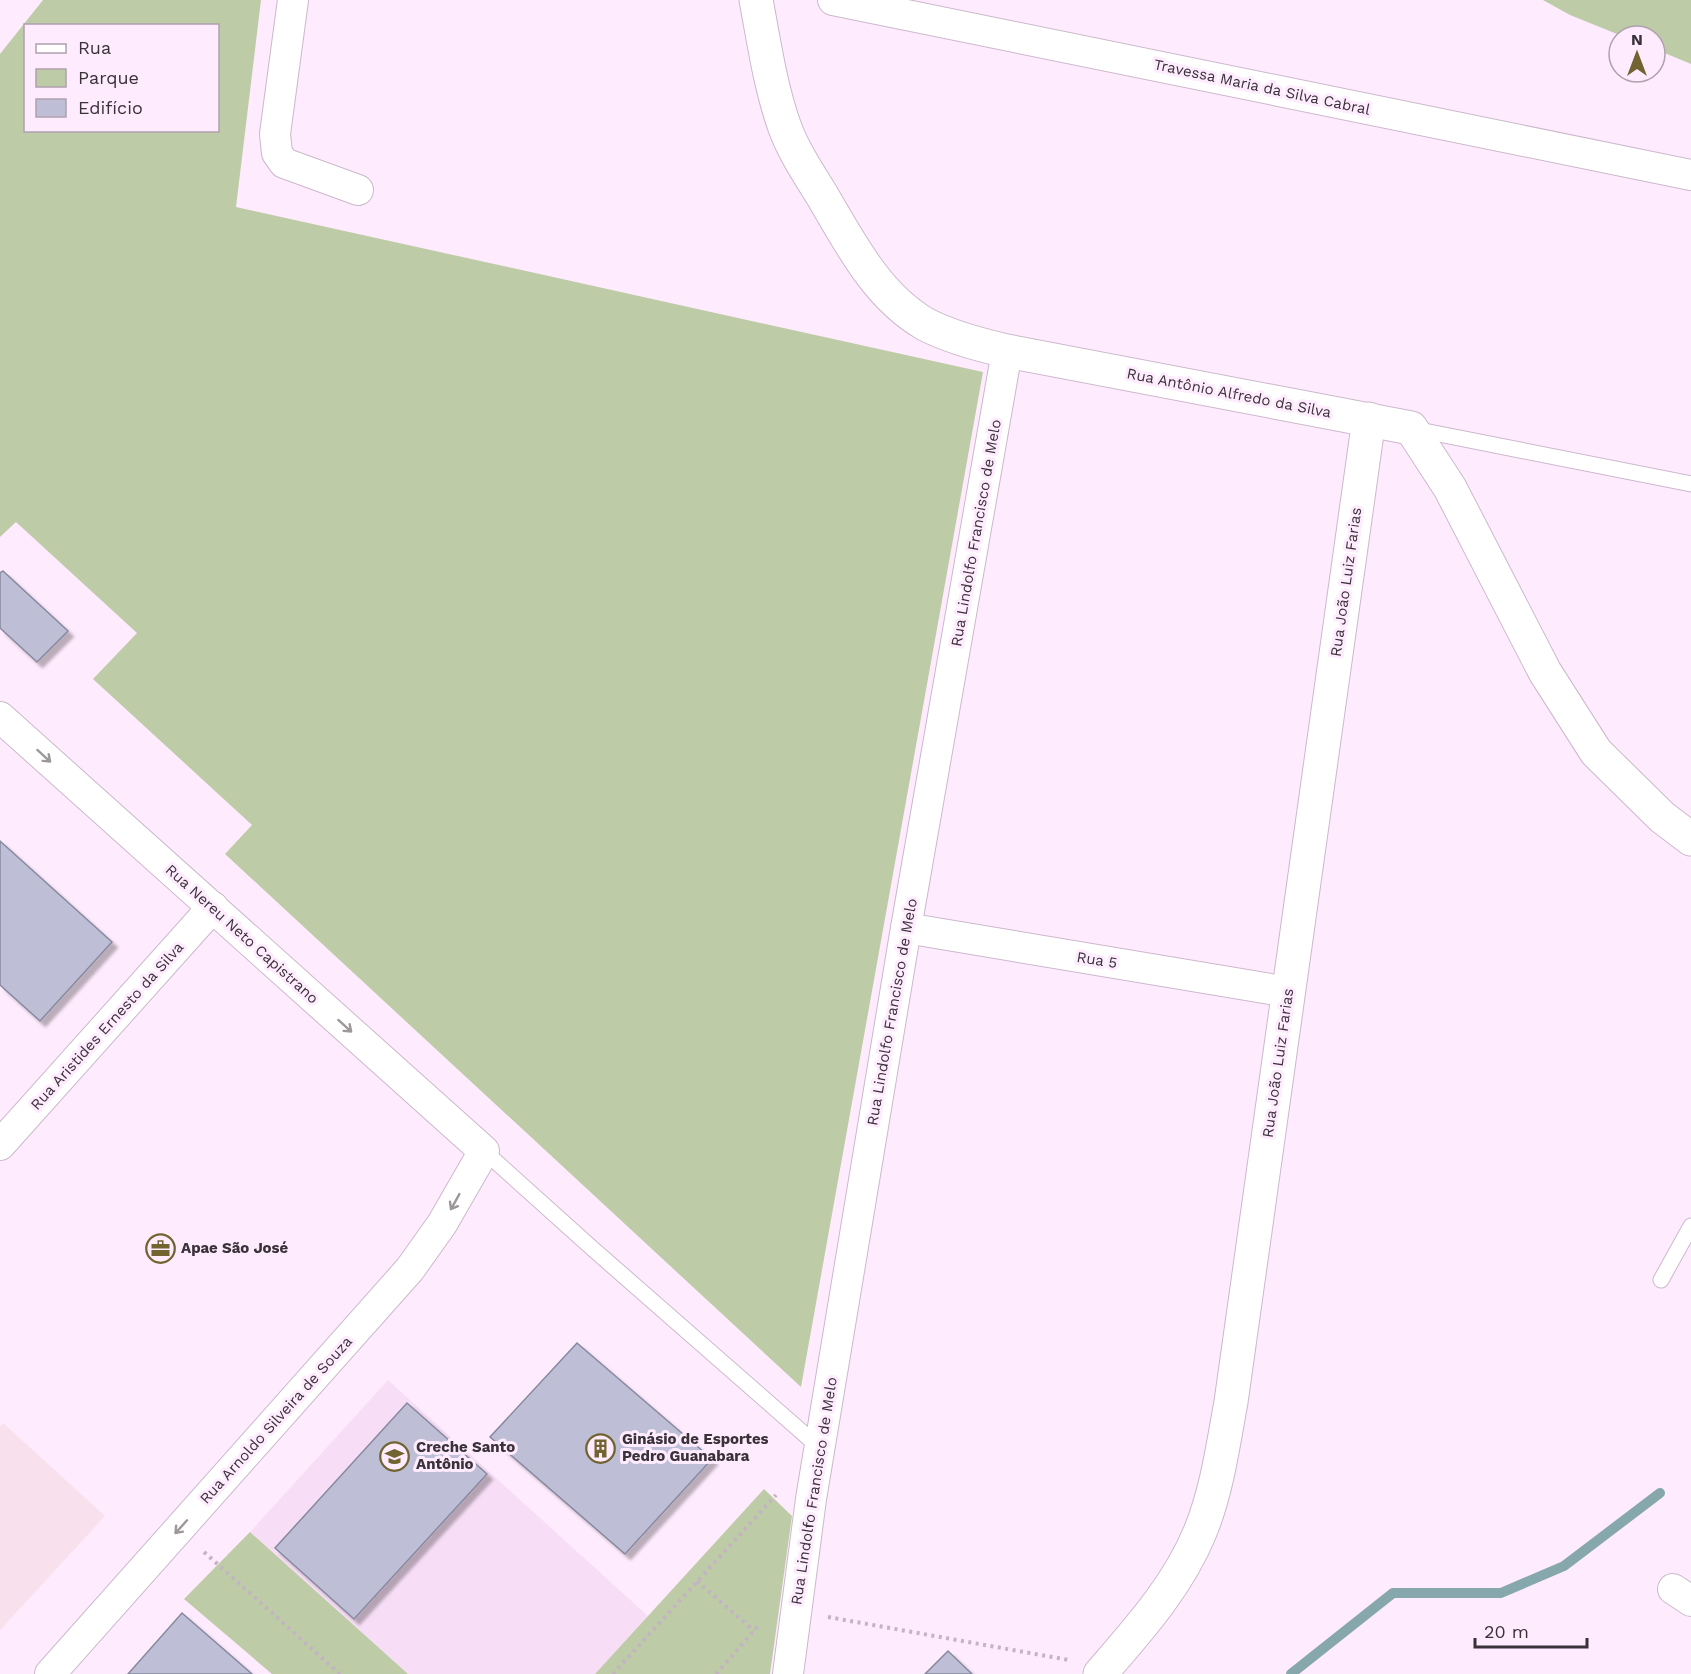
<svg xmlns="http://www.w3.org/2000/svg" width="1691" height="1674" font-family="'Work Sans',sans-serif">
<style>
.built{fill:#f7def6}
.industrial{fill:#f8e1ed}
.green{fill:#becba7;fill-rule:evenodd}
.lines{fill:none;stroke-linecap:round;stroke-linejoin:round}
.stream{stroke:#86a8ac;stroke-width:10}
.building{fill:#bebfd6;stroke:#87899e;stroke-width:1.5;filter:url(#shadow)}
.lane-casing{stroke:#cbb9cb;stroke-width:17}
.street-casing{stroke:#cbb9cb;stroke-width:32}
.secondary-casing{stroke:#cbb9cb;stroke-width:35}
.path{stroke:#c3b3c3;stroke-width:4;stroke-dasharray:3 4.5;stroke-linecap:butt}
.lane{stroke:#fff;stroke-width:15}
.street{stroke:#fff;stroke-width:30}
.secondary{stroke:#fff;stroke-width:33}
.oneway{stroke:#9c989c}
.labels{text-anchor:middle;stroke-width:6;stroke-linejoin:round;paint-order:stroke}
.street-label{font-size:15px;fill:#393239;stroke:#ffebfe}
.poi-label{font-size:15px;font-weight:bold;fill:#393239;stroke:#ffebfe;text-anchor:start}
</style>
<defs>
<filter id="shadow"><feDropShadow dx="5.5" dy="5.5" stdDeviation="1.5" flood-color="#0004"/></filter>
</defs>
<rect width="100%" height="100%" fill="#ffebfe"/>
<path class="built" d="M 388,1380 L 648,1616 L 595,1674 L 408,1674 L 250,1532 Z"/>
<path class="industrial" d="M 3,1423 L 105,1516 L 0,1630 L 0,1426 Z"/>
<g class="green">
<path d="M 43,0 L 261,0 L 236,207 L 983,372 L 801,1387 L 225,854 L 252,825 L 93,679 L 137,633 L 16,522 L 0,537 L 0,54 ZM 26,26 L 218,26 L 218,130 L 26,130 Z"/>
<path d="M 1543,0 L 1691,0 L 1691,64 L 1655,49 L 1655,36 L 1622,36 L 1570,15 Z"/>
<path d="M 764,1489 L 792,1516 L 770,1674 L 595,1674 Z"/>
<path d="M 250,1532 L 408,1674 L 272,1674 L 184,1599 Z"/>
</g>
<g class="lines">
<path class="stream" d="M 1291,1674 L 1393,1593 L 1501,1593 L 1564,1566 L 1660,1493"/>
</g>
<g class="building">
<path d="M 3,571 L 68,631 L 37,662 L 0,628 L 0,573 Z"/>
<path d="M 0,841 L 112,942 L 40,1021 L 0,985 Z"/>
<path d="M 577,1343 L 712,1459 L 625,1554 L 490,1437 Z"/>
<path d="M 407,1403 L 487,1474 L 354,1619 L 275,1548 Z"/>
<path d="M 182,1613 L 252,1674 L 128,1674 Z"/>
<path d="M 948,1651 L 972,1674 L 925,1674 Z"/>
</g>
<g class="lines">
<defs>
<g id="lane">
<path d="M 1414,429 L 1691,484"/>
<path d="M 484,1151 L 593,1249 L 819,1447"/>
<path d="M 1661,1280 L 1691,1226"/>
</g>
<g id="street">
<path d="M 293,0 L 275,134 L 277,153 L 284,163 L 358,190"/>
<path d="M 833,0 L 1691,175"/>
<path d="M 0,717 L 484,1151 L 442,1224 L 410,1269 L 50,1674"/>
<path d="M 906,928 L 1288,992"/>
<path d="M 0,1145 L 213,907"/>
<path d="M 1673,1589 L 1691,1601"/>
<path d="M 788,1674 L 811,1499 L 906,928 L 1007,351"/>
</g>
<g id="secondary">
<path d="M 756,0 C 764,42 770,85 784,125 C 793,151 809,174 823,197 C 850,243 877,296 925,324 C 950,337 980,345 1007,351 L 1411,428 L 1450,488 L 1545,672 L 1596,752 L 1662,817 L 1691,839"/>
<path d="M 1100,1674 C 1138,1630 1178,1586 1200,1532 C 1217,1491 1223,1445 1231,1402 L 1369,419"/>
</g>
</defs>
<use href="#lane" class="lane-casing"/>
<use href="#street" class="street-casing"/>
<use href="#secondary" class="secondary-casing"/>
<g class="path">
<path d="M 204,1552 L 340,1674"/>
<path d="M 697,1581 L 754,1631"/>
<path d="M 828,1617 L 1069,1660"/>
<path d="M 613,1674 L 776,1495"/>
<path d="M 716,1674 L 759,1625"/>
</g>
<use href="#lane" class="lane"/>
<use href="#street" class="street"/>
<use href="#secondary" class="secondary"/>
</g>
<defs><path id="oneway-shaft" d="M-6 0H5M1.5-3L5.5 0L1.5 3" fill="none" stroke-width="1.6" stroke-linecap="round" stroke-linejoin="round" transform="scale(1.5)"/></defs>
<g class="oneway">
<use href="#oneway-shaft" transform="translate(44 756) rotate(42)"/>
<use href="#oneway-shaft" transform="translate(345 1026) rotate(42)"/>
<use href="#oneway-shaft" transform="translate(455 1202) rotate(119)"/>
<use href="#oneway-shaft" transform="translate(181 1527) rotate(132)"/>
</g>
<defs>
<symbol id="office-ring" viewBox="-11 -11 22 22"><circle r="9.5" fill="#ffebfe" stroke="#716431" stroke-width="1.5"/><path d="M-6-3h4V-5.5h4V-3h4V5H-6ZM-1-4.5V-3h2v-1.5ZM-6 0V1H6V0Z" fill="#716431"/></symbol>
<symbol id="building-ring" viewBox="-11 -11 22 22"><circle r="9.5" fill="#ffebfe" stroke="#716431" stroke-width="1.5"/><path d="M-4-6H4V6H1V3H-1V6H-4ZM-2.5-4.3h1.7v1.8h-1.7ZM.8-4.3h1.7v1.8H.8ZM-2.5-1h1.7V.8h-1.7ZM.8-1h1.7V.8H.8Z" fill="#716431"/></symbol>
<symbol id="school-ring" viewBox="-11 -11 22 22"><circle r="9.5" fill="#ffebfe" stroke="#716431" stroke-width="1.5"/><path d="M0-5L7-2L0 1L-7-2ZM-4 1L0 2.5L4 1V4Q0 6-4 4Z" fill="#716431"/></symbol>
</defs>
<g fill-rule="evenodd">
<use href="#office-ring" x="144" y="1232" width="33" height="33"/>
<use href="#building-ring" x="584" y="1432" width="33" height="33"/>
<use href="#school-ring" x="378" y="1440" width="33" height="33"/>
</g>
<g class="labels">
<g class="street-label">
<text transform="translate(1262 87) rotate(12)" y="5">Travessa Maria da Silva Cabral</text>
<text transform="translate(1229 393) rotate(11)" y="5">Rua Antônio Alfredo da Silva</text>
<text transform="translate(976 533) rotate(-80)" y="5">Rua Lindolfo Francisco de Melo</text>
<text transform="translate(1346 582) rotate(-82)" y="5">Rua João Luiz Farias</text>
<text transform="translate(242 934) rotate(42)" y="5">Rua Nereu Neto Capistrano</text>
<text transform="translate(1097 960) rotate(9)" y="5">Rua 5</text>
<text transform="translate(892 1012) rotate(-80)" y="5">Rua Lindolfo Francisco de Melo</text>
<text transform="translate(107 1026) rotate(-48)" y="5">Rua Aristides Ernesto da Silva</text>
<text transform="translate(1278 1063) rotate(-82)" y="5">Rua João Luiz Farias</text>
<text transform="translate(276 1420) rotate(-48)" y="5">Rua Arnoldo Silveira de Souza</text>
<text transform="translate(814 1491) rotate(-81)" y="5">Rua Lindolfo Francisco de Melo</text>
</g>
<g class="poi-label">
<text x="181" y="1253">Apae São José</text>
<text x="622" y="1444">Ginásio de Esportes<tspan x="622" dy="17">Pedro Guanabara</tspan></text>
<text x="416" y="1452">Creche Santo<tspan x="416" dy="17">Antônio</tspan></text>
</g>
</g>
<rect x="24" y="24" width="195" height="108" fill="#ffebfe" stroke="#b0a1af" stroke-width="1.5"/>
<rect x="36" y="44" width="30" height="9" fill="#ffffff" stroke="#b0a1af" stroke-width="1.5"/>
<text x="78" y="54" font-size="18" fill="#393239">Rua</text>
<rect x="36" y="69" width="30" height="18" fill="#becba7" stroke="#b0a1af" stroke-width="1.5"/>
<text x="78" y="84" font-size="18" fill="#393239">Parque</text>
<rect x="36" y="99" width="30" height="18" fill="#bebfd6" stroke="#b0a1af" stroke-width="1.5"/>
<text x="78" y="114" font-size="18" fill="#393239">Edifício</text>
<g transform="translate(1637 54)"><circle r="28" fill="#ffebfe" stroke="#b0a1af" stroke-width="1.5"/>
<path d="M0-4.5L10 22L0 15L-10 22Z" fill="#716431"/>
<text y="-9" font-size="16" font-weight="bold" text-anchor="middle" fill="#393239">N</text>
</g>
<path d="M1475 1638v9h112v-9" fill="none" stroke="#393239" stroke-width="3"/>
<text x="1484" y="1638" font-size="18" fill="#393239" stroke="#ffebfe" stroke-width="4.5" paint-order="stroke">20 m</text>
</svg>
